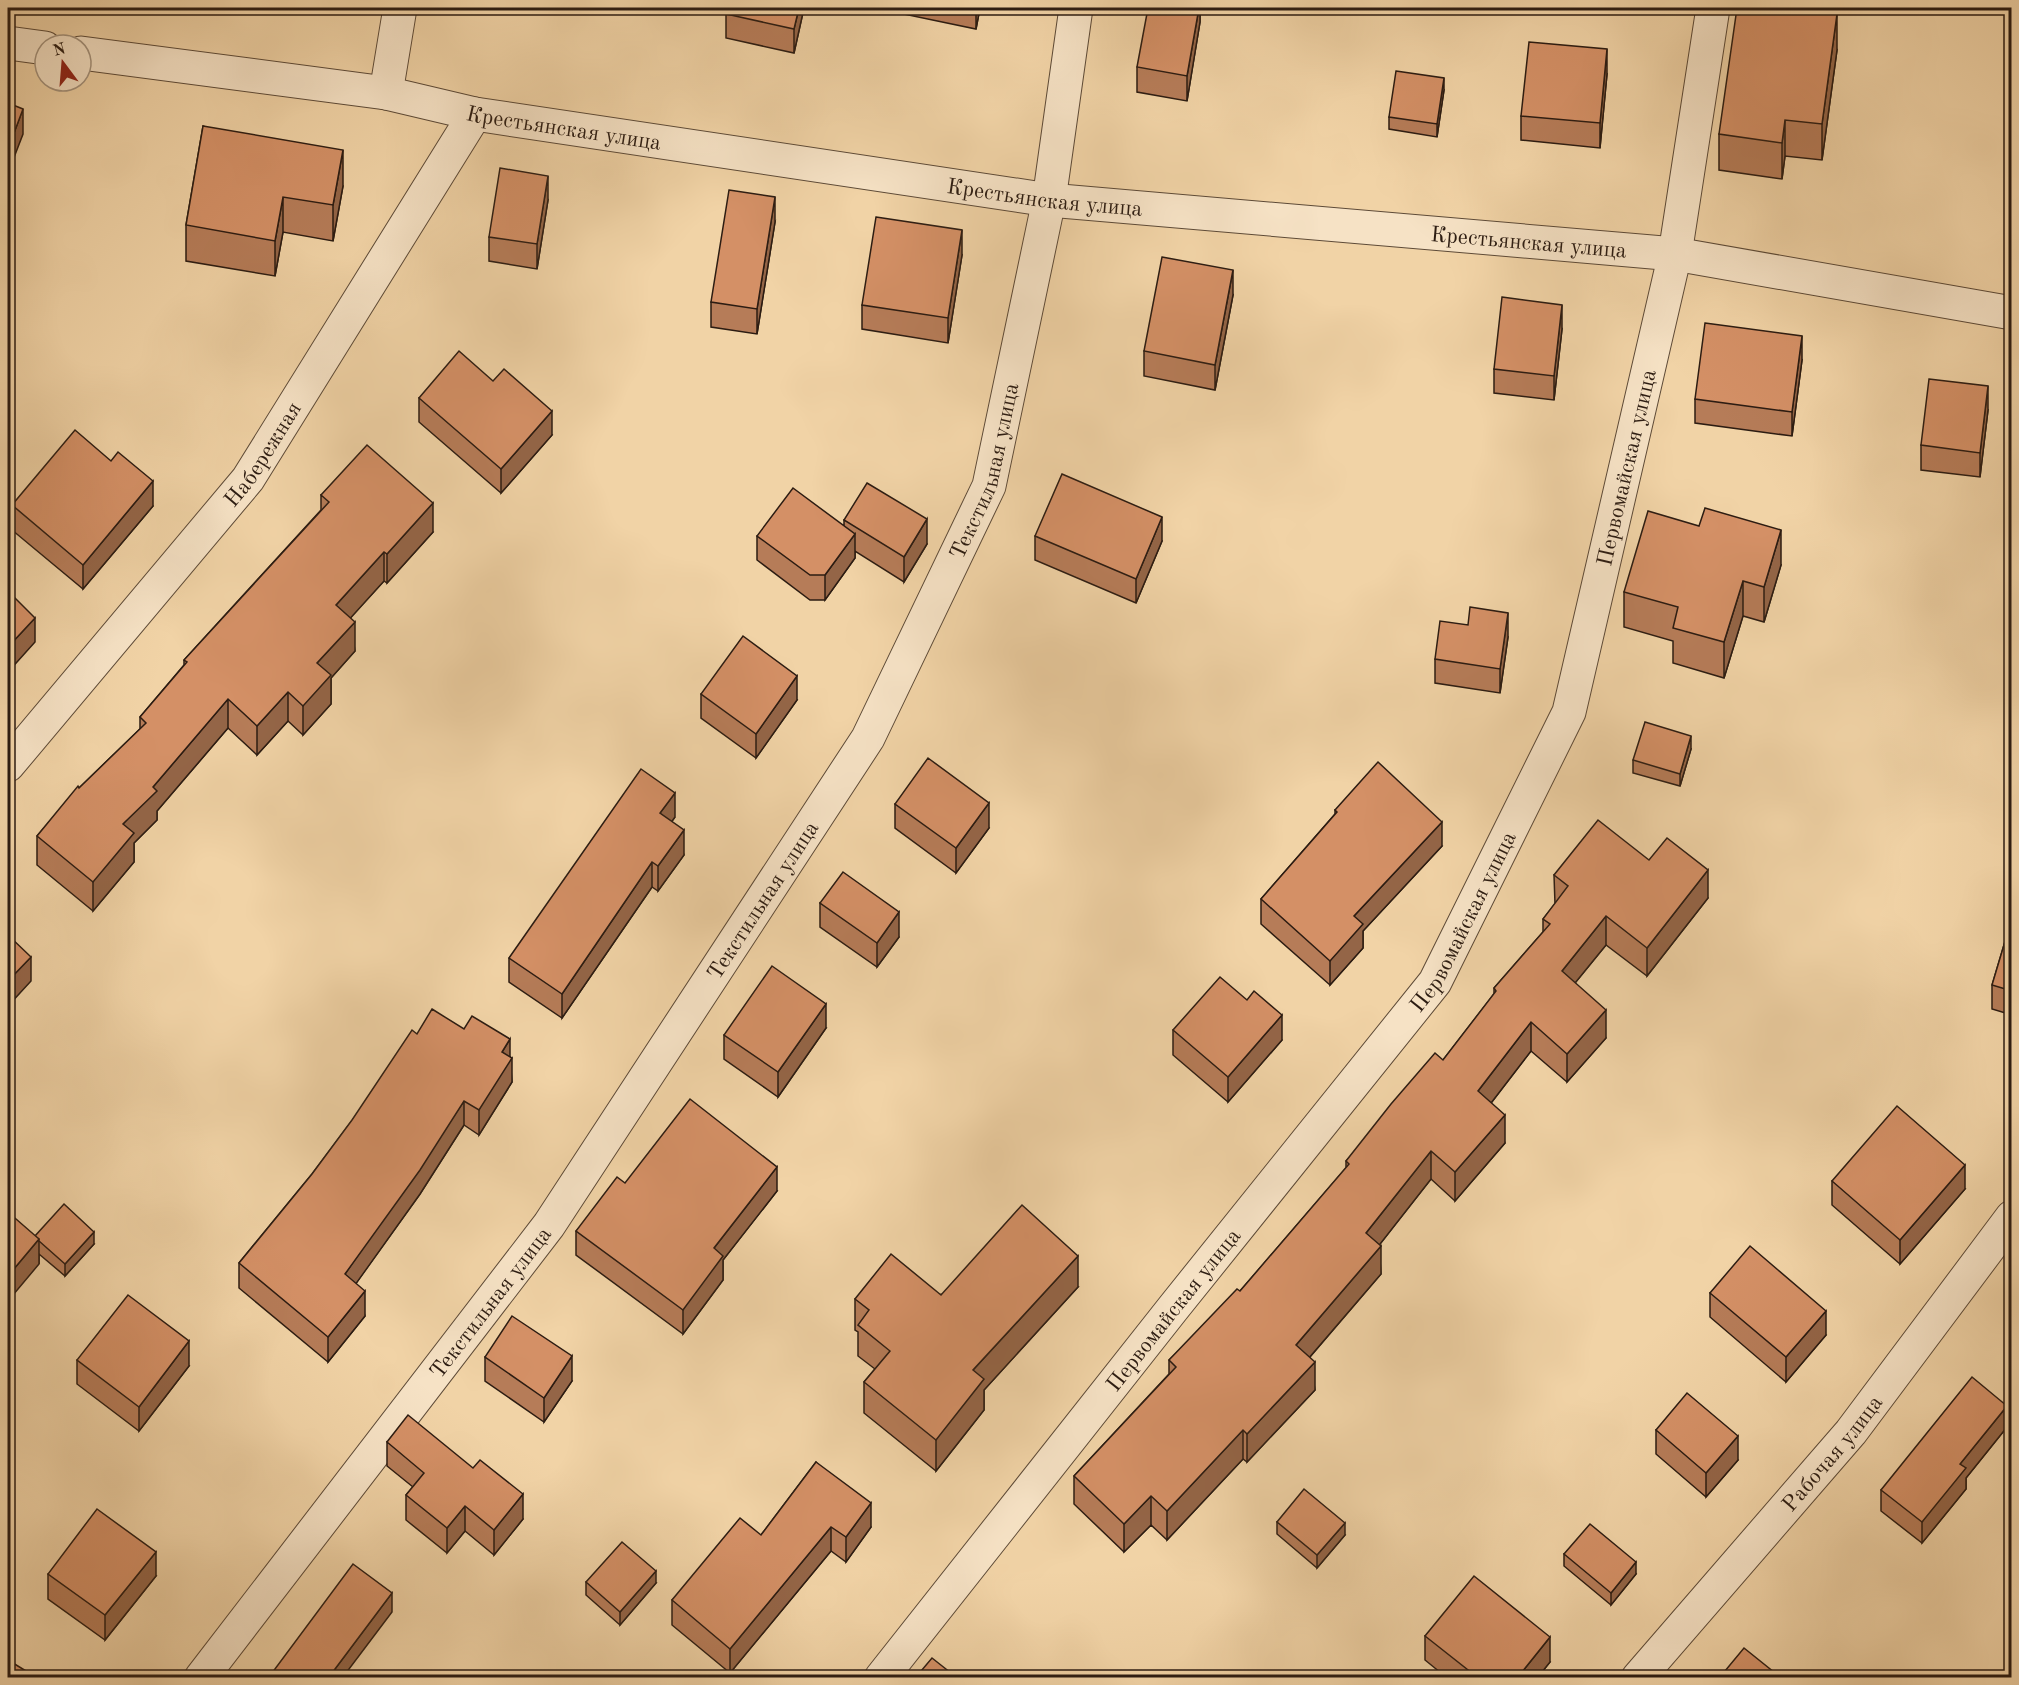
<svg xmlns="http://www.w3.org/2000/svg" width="2019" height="1685" font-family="'Old Standard TT',serif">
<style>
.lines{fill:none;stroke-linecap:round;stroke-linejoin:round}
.minor-casing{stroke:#5d4a37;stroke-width:35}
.minor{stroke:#f6e2c5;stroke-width:33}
.wall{fill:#b67c58;stroke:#2c1c12;stroke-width:1.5}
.shaded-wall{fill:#946547;stroke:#2c1c12;stroke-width:1.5}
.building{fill:#d49066;stroke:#2c1c12;stroke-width:1.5}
.labels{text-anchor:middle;stroke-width:4.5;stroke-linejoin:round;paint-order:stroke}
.street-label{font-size:22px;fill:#2c1c12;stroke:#f6e2c5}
</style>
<rect width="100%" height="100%" fill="#f1d3a6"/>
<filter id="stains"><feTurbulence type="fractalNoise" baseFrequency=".00333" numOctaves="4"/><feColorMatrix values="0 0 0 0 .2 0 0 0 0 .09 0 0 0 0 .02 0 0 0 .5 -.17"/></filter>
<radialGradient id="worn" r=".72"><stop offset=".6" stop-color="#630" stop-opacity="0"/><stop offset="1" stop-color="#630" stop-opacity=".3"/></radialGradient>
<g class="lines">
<defs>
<g id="minor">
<path d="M 8,43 L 45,48"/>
<path id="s1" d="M 81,53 L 386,93 L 475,114 L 1049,200 L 1675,254 L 2012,313"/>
<path d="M 386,93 L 400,8"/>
<path id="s2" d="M 8,765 L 248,479 L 475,114"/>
<path id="s3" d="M 201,1678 L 549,1225 L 868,738 L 989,486 L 1049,200 L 1076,8"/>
<path id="s4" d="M 881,1678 L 1174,1307 L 1435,982 L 1569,712 L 1675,254 L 1713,8"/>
<path id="s5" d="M 1638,1678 L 1851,1432 L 2012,1217"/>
</g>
</defs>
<use href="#minor" class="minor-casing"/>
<use href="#minor" class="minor"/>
</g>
<g class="wall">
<path d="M 804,8 L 794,53 L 726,38 L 726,14 Z"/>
<path d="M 889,8 L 980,8 L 976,29 L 889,11 Z"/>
<path d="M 1200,8 L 1200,22 L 1187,101 L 1137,92 L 1137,67 Z"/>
<path d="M 1837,50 L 1822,160 L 1785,156 L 1782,179 L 1719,170 L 1719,134 Z"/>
<path d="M 1607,74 L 1600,148 L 1521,140 L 1521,116 Z"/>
<path d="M 1444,90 L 1437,137 L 1389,129 L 1389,117 Z"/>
<path d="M 203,126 L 343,186 L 333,241 L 283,232 L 275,276 L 186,261 L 186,225 Z"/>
<path d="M 548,200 L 537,269 L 489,261 L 489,237 Z"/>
<path d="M 775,222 L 757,334 L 711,327 L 711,302 Z"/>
<path d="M 962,255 L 948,343 L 862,329 L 862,305 Z"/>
<path d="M 1233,295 L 1215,390 L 1144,376 L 1144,351 Z"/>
<path d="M 1562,329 L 1554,400 L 1494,393 L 1494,369 Z"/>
<path d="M 1802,360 L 1792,436 L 1695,423 L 1695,399 Z"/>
<path d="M 419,398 L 552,435 L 501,493 L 419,422 Z"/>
<path d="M 1988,410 L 1980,477 L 1921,470 L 1921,445 Z"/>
<path d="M 111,461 L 153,506 L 83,589 L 12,530 L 12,505 Z"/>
<path d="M 321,495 L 433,532 L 387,583 L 384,581 L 350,618 L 355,651 L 331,678 L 331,704 L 303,735 L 288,721 L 257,755 L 228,728 L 157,811 L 157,820 L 134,843 L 134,862 L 93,911 L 37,865 L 37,836 L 79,788 L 140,729 L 140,717 L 184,665 L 184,660 L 321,510 Z"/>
<path d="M 844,520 L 927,544 L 904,582 L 855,551 L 855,558 L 825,600 L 810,600 L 757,560 L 757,536 L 844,525 Z"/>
<path d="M 1035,536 L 1162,541 L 1136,603 L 1035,560 Z"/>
<path d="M 1781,565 L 1764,622 L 1743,616 L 1724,678 L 1673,663 L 1673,641 L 1624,627 L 1624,592 Z"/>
<path d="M 1508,637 L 1500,693 L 1435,683 L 1435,659 Z"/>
<path d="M 701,694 L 797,700 L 756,758 L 701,718 Z"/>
<path d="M 1691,749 L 1680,786 L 1633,773 L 1633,760 Z"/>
<path d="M 895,804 L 989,828 L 956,873 L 895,828 Z"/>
<path d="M 1335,810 L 1442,846 L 1363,931 L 1363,948 L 1330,985 L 1261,924 L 1261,899 L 1335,814 Z"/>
<path d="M 675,817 L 672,821 L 684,855 L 658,891 L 652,887 L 562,1018 L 509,982 L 509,958 Z"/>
<path d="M 1649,860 L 1708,898 L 1647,976 L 1606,945 L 1575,983 L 1606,1038 L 1567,1082 L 1531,1051 L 1491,1103 L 1505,1143 L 1455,1201 L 1431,1179 L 1379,1245 L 1381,1274 L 1310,1357 L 1315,1390 L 1247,1462 L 1243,1459 L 1167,1540 L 1151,1525 L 1124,1552 L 1074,1504 L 1074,1476 L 1169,1374 L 1169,1360 L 1240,1291 L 1346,1168 L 1346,1161 L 1443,1060 L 1494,994 L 1494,988 L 1543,932 L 1543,919 L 1555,904 L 1554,875 Z"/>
<path d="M 820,903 L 899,937 L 877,967 L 820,927 Z"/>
<path d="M 2012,918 L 2012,1015 L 1992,1009 L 1992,985 Z"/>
<path d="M 1247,1000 L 1282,1040 L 1228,1102 L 1173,1055 L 1173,1030 Z"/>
<path d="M 826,1028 L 778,1097 L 724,1059 L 724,1035 Z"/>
<path d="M 417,1034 L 510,1057 L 512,1082 L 479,1135 L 464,1125 L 420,1194 L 356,1283 L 365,1316 L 328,1362 L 239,1288 L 239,1263 L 312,1174 Z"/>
<path d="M 1832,1181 L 1965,1189 L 1900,1264 L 1832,1205 Z"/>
<path d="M 625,1183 L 777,1191 L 723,1260 L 723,1280 L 683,1334 L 576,1255 L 576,1231 Z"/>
<path d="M 35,1236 L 94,1244 L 65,1276 L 39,1254 L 39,1264 Z"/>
<path d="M 1078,1287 L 984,1390 L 984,1410 L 936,1471 L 864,1413 L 864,1382 L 875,1369 L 858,1356 L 858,1332 L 855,1330 L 855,1299 Z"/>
<path d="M 1710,1293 L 1826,1335 L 1786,1382 L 1710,1317 Z"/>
<path d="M 485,1357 L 572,1381 L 544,1422 L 485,1381 Z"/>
<path d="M 77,1360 L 189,1366 L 139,1431 L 77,1384 Z"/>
<path d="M 2007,1427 L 1966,1478 L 1966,1489 L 1922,1543 L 1881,1511 L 1881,1490 Z"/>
<path d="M 1656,1430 L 1738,1460 L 1706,1497 L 1656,1454 Z"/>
<path d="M 387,1442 L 523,1519 L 494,1555 L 465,1531 L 447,1553 L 406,1520 L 406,1495 L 413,1487 L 387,1466 Z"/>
<path d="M 816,1462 L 871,1527 L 846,1562 L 831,1551 L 730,1673 L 672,1625 L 672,1600 L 761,1535 Z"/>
<path d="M 1277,1522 L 1345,1535 L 1317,1568 L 1277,1534 Z"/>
<path d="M 1564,1554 L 1636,1574 L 1611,1605 L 1564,1566 Z"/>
<path d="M 48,1574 L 156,1576 L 105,1640 L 48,1599 Z"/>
<path d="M 586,1582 L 656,1583 L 620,1625 L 586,1595 Z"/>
<path d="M 1425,1636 L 1550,1662 L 1538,1677 L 1446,1677 L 1425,1660 Z"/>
</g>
<g class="shaded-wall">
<path d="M 799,8 L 804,8 L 794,53 L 794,29 Z"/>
<path d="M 976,8 L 980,8 L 976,29 Z"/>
<path d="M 1199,8 L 1200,8 L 1200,22 L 1187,101 L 1187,76 Z"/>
<path d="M 1837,14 L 1837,50 L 1822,160 L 1822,124 Z"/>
<path d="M 1607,49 L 1607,74 L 1600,148 L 1600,123 Z"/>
<path d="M 1444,78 L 1444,90 L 1437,137 L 1437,124 Z"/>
<path d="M 23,109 L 23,134 L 8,173 L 8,149 Z"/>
<path d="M 1785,120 L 1785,156 L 1782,179 L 1782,143 Z"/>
<path d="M 343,150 L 343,186 L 333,241 L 333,205 Z"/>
<path d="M 548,176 L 548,200 L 537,269 L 537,244 Z"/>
<path d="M 283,197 L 283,232 L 275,276 L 275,241 Z"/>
<path d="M 775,197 L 775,222 L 757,334 L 757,309 Z"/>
<path d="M 962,230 L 962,255 L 948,343 L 948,318 Z"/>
<path d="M 1233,270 L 1233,295 L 1215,390 L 1215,365 Z"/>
<path d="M 1562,305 L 1562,329 L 1554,400 L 1554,376 Z"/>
<path d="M 1802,336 L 1802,360 L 1792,436 L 1792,412 Z"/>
<path d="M 1988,386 L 1988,410 L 1980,477 L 1980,453 Z"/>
<path d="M 552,411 L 552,435 L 501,493 L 501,469 Z"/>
<path d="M 153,481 L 153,506 L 83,589 L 83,565 Z"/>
<path d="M 433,503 L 433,532 L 387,583 L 387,554 Z"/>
<path d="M 1162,517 L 1162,541 L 1136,603 L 1136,579 Z"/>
<path d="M 927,519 L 927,544 L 904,582 L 904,557 Z"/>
<path d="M 1781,530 L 1781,565 L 1764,622 L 1764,587 Z"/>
<path d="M 855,534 L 855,558 L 825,600 L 825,575 Z"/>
<path d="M 384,552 L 384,581 L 336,634 L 336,605 Z"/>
<path d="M 1743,581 L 1743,616 L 1724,678 L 1724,642 Z"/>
<path d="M 1508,613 L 1508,637 L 1500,693 L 1500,669 Z"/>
<path d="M 35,618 L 35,642 L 8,672 L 8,647 Z"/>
<path d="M 355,622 L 355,651 L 331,678 L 331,704 L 303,735 L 303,706 L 317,663 Z"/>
<path d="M 797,676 L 797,700 L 756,758 L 756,734 Z"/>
<path d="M 288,692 L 288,721 L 257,755 L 257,726 Z"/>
<path d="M 228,699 L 228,728 L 157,811 L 157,820 L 134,843 L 134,862 L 93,911 L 93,882 L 123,824 L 153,787 Z"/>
<path d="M 1691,736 L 1691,749 L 1680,786 L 1680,774 Z"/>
<path d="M 675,793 L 675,817 L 660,838 L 660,813 Z"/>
<path d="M 989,803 L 989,828 L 956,873 L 956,848 Z"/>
<path d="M 1442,822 L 1442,846 L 1363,931 L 1363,948 L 1330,985 L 1330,961 L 1354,916 Z"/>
<path d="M 684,830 L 684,855 L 658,891 L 658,866 Z"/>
<path d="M 652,862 L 652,887 L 562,1018 L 562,994 Z"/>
<path d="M 1708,870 L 1708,898 L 1647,976 L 1647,948 Z"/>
<path d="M 899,912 L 899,937 L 877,967 L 877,943 Z"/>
<path d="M 1606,916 L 1606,945 L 1562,999 L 1562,971 Z"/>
<path d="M 31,957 L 31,981 L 8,1006 L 8,981 Z"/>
<path d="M 826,1004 L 826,1028 L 778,1097 L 778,1072 Z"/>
<path d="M 1606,1010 L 1606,1038 L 1567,1082 L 1567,1054 Z"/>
<path d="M 1282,1015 L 1282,1040 L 1228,1102 L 1228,1077 Z"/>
<path d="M 1531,1022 L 1531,1051 L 1478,1120 L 1478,1091 Z"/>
<path d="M 510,1039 L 510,1060 L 512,1058 L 512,1082 L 479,1135 L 479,1110 L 502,1052 Z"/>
<path d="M 464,1101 L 464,1125 L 420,1194 L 345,1299 L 345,1274 Z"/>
<path d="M 1505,1115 L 1505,1143 L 1455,1201 L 1455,1172 Z"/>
<path d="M 1431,1151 L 1431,1179 L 1366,1262 L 1366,1233 Z"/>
<path d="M 1965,1165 L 1965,1189 L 1900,1264 L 1900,1240 Z"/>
<path d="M 777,1167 L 777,1191 L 723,1260 L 723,1280 L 683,1334 L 683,1310 L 714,1248 Z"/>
<path d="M 94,1232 L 94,1244 L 65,1276 L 65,1264 Z"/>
<path d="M 39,1239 L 39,1264 L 8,1301 L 8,1276 Z"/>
<path d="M 1381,1246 L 1381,1274 L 1296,1373 L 1296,1345 Z"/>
<path d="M 1078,1256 L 1078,1287 L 984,1390 L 984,1410 L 936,1471 L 936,1440 L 973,1370 Z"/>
<path d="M 365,1291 L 365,1316 L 328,1362 L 328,1337 Z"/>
<path d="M 1826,1311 L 1826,1335 L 1786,1382 L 1786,1357 Z"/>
<path d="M 189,1341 L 189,1366 L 139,1431 L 139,1407 Z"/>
<path d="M 572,1356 L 572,1381 L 544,1422 L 544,1398 Z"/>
<path d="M 1315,1362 L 1315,1390 L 1247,1462 L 1247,1434 Z"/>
<path d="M 10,1397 L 10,1421 L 8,1424 L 8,1399 Z"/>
<path d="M 2007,1406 L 2007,1427 L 1966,1478 L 1966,1489 L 1922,1543 L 1922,1522 L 1960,1464 Z"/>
<path d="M 1243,1430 L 1243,1459 L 1167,1540 L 1167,1511 Z"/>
<path d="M 1738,1436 L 1738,1460 L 1706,1497 L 1706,1473 Z"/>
<path d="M 523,1494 L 523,1519 L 494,1555 L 494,1530 Z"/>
<path d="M 1151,1496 L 1151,1525 L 1124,1552 L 1124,1524 Z"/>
<path d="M 871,1503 L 871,1527 L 846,1562 L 846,1537 Z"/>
<path d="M 465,1506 L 465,1531 L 447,1553 L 447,1528 Z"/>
<path d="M 1345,1523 L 1345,1535 L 1317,1568 L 1317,1555 Z"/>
<path d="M 831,1527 L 831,1551 L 730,1673 L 730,1649 Z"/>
<path d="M 156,1552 L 156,1576 L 105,1640 L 105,1615 Z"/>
<path d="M 1636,1562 L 1636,1574 L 1611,1605 L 1611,1593 Z"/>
<path d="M 656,1571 L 656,1583 L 620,1625 L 620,1612 Z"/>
<path d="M 392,1593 L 392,1612 L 343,1677 L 329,1677 Z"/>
<path d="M 1550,1637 L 1550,1662 L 1538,1677 L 1518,1677 Z"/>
</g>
<g class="building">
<path d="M 728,8 L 799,8 L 794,29 L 726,14 Z"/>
<path d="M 1148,8 L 1199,8 L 1187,76 L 1137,67 Z"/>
<path d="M 1737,8 L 1793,8 L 1837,14 L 1822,124 L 1785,120 L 1782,143 L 1719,134 Z"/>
<path d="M 1529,42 L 1607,49 L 1600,123 L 1521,116 Z"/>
<path d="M 1396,71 L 1444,78 L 1437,124 L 1389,117 Z"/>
<path d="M 8,103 L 23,109 L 8,149 Z"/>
<path d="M 203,126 L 343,150 L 333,205 L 283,197 L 275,241 L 186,225 Z"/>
<path d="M 500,168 L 548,176 L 537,244 L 489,237 Z"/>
<path d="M 729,190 L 775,197 L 757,309 L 711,302 Z"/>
<path d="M 876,217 L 962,230 L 948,318 L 862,305 Z"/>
<path d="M 1162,257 L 1233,270 L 1215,365 L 1144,351 Z"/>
<path d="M 1502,297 L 1562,305 L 1554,376 L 1494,369 Z"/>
<path d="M 1705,323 L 1802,336 L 1792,412 L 1695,399 Z"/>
<path d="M 459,351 L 493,381 L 504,369 L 552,411 L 501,469 L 419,398 Z"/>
<path d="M 1929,379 L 1988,386 L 1980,453 L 1921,445 Z"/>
<path d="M 75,430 L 111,461 L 118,452 L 153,481 L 83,565 L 12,505 Z"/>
<path d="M 367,445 L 433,503 L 387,554 L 384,552 L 336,605 L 355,622 L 317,663 L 331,675 L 303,706 L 288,692 L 257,726 L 228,699 L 153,787 L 157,791 L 123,824 L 134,833 L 93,882 L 37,836 L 78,786 L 79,788 L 146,723 L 140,717 L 187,662 L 184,660 L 329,502 L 321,495 Z"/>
<path d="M 1062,474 L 1162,517 L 1136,579 L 1035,536 Z"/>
<path d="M 867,483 L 927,519 L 904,557 L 844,520 Z"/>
<path d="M 793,488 L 855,534 L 825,575 L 810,575 L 757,536 Z"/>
<path d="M 1705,508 L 1781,530 L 1764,587 L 1743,581 L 1724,642 L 1673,628 L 1678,607 L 1624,592 L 1648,511 L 1699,526 Z"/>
<path d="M 8,591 L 35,618 L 8,647 Z"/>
<path d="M 1470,607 L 1508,613 L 1500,669 L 1435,659 L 1440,621 L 1468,625 Z"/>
<path d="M 743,636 L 797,676 L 756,734 L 701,694 Z"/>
<path d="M 1645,722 L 1691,736 L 1680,774 L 1633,760 Z"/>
<path d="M 928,758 L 989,803 L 956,848 L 895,804 Z"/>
<path d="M 1378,762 L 1442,822 L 1354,916 L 1363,924 L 1330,961 L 1261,899 L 1337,812 L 1335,810 Z"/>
<path d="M 641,769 L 675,793 L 660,813 L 684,830 L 658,866 L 652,862 L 562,994 L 509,958 Z"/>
<path d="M 1598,820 L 1649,860 L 1667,838 L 1708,870 L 1647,948 L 1606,916 L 1562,971 L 1606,1010 L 1567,1054 L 1531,1022 L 1478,1091 L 1505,1115 L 1455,1172 L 1431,1151 L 1366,1233 L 1381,1246 L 1296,1345 L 1315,1362 L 1247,1434 L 1243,1430 L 1167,1511 L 1151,1496 L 1124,1524 L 1074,1476 L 1176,1367 L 1169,1360 L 1237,1289 L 1240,1291 L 1349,1164 L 1346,1161 L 1391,1104 L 1435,1053 L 1443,1060 L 1496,991 L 1494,988 L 1550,924 L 1543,919 L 1568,886 L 1554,875 Z"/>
<path d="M 843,872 L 899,912 L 877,943 L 820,903 Z"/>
<path d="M 2012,918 L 2012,991 L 1992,985 Z"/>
<path d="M 8,935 L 31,957 L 8,981 Z"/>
<path d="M 772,966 L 826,1004 L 778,1072 L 724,1035 Z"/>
<path d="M 1220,977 L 1247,1000 L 1254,991 L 1282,1015 L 1228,1077 L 1173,1030 Z"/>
<path d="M 432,1009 L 464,1029 L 472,1016 L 510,1039 L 502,1052 L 512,1058 L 479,1110 L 464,1101 L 420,1170 L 345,1274 L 365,1291 L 328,1337 L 239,1263 L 312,1174 L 352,1120 L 412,1030 L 417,1034 Z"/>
<path d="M 690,1099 L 777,1167 L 714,1248 L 723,1256 L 683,1310 L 576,1231 L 617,1177 L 625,1183 Z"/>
<path d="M 1897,1106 L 1965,1165 L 1900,1240 L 1832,1181 Z"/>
<path d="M 64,1204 L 94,1232 L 65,1264 L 39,1241 L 39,1239 L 35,1236 Z"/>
<path d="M 1022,1205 L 1078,1256 L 973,1370 L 984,1379 L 936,1440 L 864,1382 L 890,1351 L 858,1325 L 869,1310 L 855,1299 L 891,1254 L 941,1295 Z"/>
<path d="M 8,1212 L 39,1239 L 8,1276 Z"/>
<path d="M 1750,1246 L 1826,1311 L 1786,1357 L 1710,1293 Z"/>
<path d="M 128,1295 L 189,1341 L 139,1407 L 77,1360 Z"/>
<path d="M 512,1316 L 572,1356 L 544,1398 L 485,1357 Z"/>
<path d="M 1972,1377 L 2007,1406 L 1960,1464 L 1966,1468 L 1922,1522 L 1881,1490 Z"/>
<path d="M 1687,1393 L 1738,1436 L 1706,1473 L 1656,1430 Z"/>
<path d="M 408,1415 L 473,1468 L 480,1460 L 523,1494 L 494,1530 L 465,1506 L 447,1528 L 406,1495 L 424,1473 L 387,1442 Z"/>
<path d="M 816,1462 L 871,1503 L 846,1537 L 831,1527 L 730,1649 L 672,1600 L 740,1518 L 761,1535 Z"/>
<path d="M 1304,1489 L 1345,1523 L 1317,1555 L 1277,1522 Z"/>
<path d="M 97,1509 L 156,1552 L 105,1615 L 48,1574 Z"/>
<path d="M 1590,1524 L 1636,1562 L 1611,1593 L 1564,1554 Z"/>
<path d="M 622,1542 L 656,1571 L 620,1612 L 586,1582 Z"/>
<path d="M 353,1564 L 392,1593 L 329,1677 L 269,1677 Z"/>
<path d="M 1474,1576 L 1550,1637 L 1518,1677 L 1477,1677 L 1425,1636 Z"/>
<path d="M 1744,1648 L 1780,1677 L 1720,1677 Z"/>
<path d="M 932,1658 L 956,1677 L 916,1677 Z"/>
<path d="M 8,1660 L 36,1677 L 8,1677 Z"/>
</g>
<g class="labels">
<g class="street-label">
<text dy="8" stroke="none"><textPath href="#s1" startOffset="489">Крестьянская улица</textPath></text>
<text dy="8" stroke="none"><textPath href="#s1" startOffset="975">Крестьянская улица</textPath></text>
<text dy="8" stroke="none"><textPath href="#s1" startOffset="1461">Крестьянская улица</textPath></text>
<text dy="8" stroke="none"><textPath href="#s2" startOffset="402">Набережная</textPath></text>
<text dy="8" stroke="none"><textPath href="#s4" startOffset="1442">Первомайская улица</textPath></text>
<text dy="8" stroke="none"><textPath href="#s3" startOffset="1446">Текстильная улица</textPath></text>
<text dy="8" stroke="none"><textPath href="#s3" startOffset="960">Текстильная улица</textPath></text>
<text dy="8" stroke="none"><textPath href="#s4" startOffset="956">Первомайская улица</textPath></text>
<text dy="8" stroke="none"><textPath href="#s3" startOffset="474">Текстильная улица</textPath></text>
<text dy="8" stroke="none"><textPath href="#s4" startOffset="470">Первомайская улица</textPath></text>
<text dy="8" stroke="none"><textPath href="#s5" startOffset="297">Рабочая улица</textPath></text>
</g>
</g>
<rect width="2019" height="1685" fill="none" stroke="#f1d3a6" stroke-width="30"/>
<rect x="9" y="9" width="2001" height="1667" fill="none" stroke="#2c1c12" stroke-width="3"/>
<rect x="15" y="15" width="1989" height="1655" fill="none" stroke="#2c1c12" stroke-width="1.5"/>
<g transform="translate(63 63) rotate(344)"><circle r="28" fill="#f6e2c5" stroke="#a5937d" stroke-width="1.5"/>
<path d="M0-4.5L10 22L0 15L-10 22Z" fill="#8f2418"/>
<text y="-9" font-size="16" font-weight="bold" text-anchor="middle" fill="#2c1c12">N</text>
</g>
<rect width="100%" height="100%" filter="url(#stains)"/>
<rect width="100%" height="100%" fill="url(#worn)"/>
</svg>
